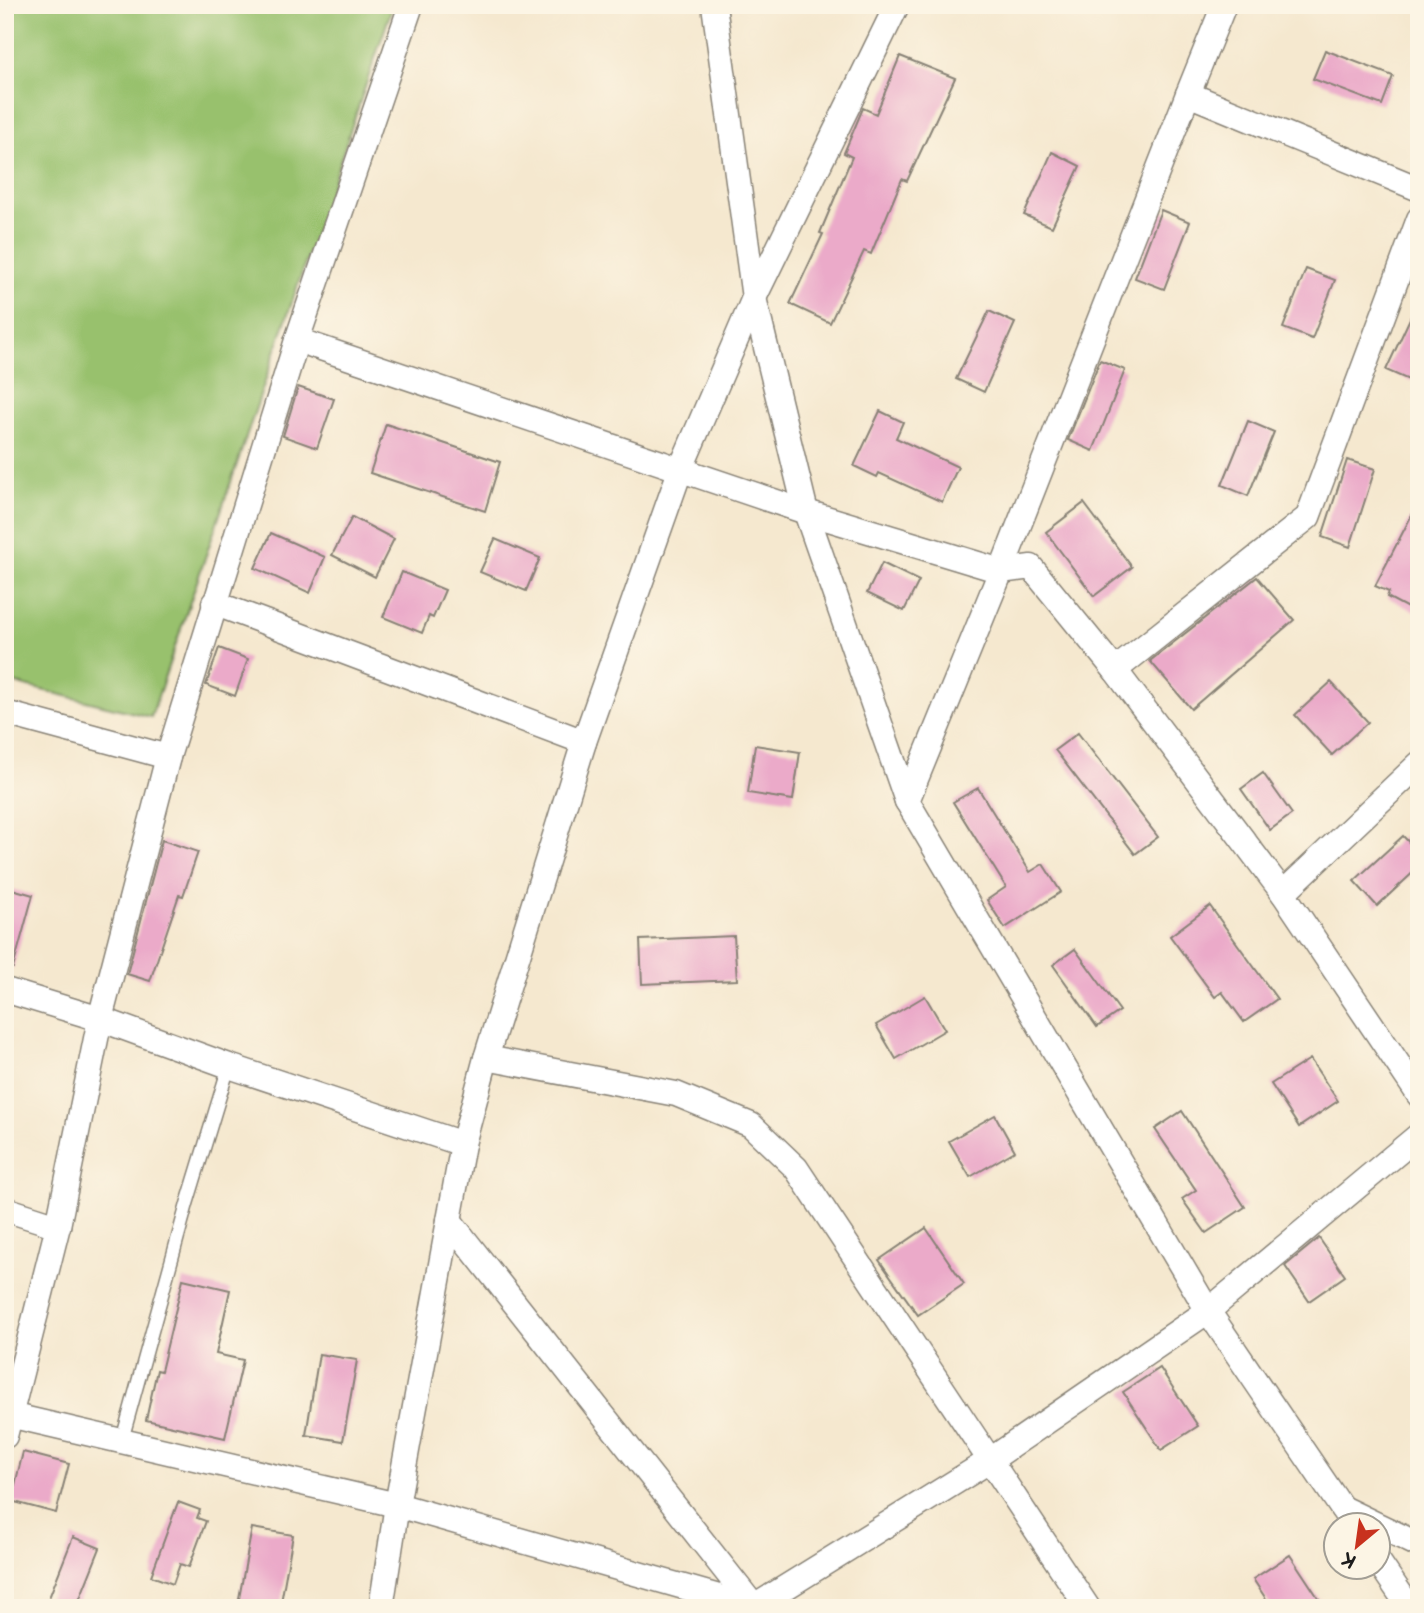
<svg xmlns="http://www.w3.org/2000/svg" width="1424" height="1613" font-family="'Balsamiq Sans',sans-serif">
<style>
.green{fill:#98c16d;stroke:#5a6e44;stroke-width:2}
.building{fill:#ebaac9}
.lines{fill:none;stroke-linecap:round;stroke-linejoin:round}
.lane-casing{stroke:#888276;stroke-width:15}
.street-casing{stroke:#888276;stroke-width:27}
.lane{stroke:#fff;stroke-width:12}
.street{stroke:#fff;stroke-width:24}
</style>
<rect width="100%" height="100%" fill="#fcf5e5"/>
<filter id="ink" filterUnits="userSpaceOnUse"><feTurbulence type="fractalNoise" baseFrequency=".0143" numOctaves="2"/><feDisplacementMap in="SourceGraphic" scale="14" xChannelSelector="R" yChannelSelector="G"/><feConvolveMatrix kernelMatrix="1 2 1 2 8 2 1 2 1" color-interpolation-filters="sRGB"/></filter>
<filter id="wash" filterUnits="userSpaceOnUse"><feTurbulence type="fractalNoise" baseFrequency=".00686" numOctaves="4" result="noise"/><feDisplacementMap in="SourceGraphic" scale="28" xChannelSelector="R" yChannelSelector="G"/><feGaussianBlur stdDeviation="1.57" result="paint"/><feColorMatrix in="noise" values="0 0 0 0 0 0 0 0 0 0 0 0 0 0 0 0 0 1.4 0 .05"/><feComposite in="paint" operator="in"/></filter>
<g filter="url(#wash)">
<rect width="100%" height="100%" fill="#f5e8cf"/>
<path class="green" d="M 5,5 L 393,5 L 151,717 L 5,681 Z"/>
<g id="blocks">
<g class="building">
<path d="M 1325,50 L 1393,76 L 1382,105 L 1313,79 Z"/>
<path d="M 900,56 L 955,78 L 907,181 L 902,179 L 871,254 L 864,251 L 830,323 L 790,304 L 823,234 L 820,233 L 852,157 L 844,153 L 863,108 L 876,114 Z"/>
<path d="M 1052,152 L 1080,166 L 1052,227 L 1024,215 Z"/>
<path d="M 1161,210 L 1190,222 L 1164,289 L 1135,278 Z"/>
<path d="M 1306,269 L 1335,280 L 1312,339 L 1283,328 Z"/>
<path d="M 1419,299 L 1419,364 L 1411,381 L 1386,370 Z"/>
<path d="M 989,311 L 1015,323 L 984,392 L 956,379 Z"/>
<path d="M 1100,360 L 1125,370 L 1093,451 L 1068,440 Z"/>
<path d="M 298,387 L 334,399 L 317,448 L 283,436 Z"/>
<path d="M 880,411 L 903,422 L 896,438 L 958,467 L 942,502 L 879,473 L 877,477 L 854,466 Z"/>
<path d="M 1248,421 L 1274,432 L 1248,496 L 1222,485 Z"/>
<path d="M 386,424 L 500,462 L 485,511 L 370,473 Z"/>
<path d="M 1347,460 L 1375,469 L 1350,547 L 1322,537 Z"/>
<path d="M 1419,501 L 1419,614 L 1387,597 L 1389,592 L 1375,586 Z"/>
<path d="M 1084,503 L 1132,567 L 1094,596 L 1046,532 Z"/>
<path d="M 352,517 L 394,539 L 375,577 L 332,555 Z"/>
<path d="M 271,533 L 325,557 L 310,593 L 255,568 Z"/>
<path d="M 495,539 L 540,558 L 526,591 L 480,572 Z"/>
<path d="M 882,563 L 919,581 L 904,611 L 867,593 Z"/>
<path d="M 402,572 L 445,590 L 433,618 L 429,616 L 422,633 L 383,617 Z"/>
<path d="M 1257,577 L 1294,620 L 1191,709 L 1150,661 Z"/>
<path d="M 219,648 L 248,659 L 235,696 L 206,685 Z"/>
<path d="M 1331,682 L 1368,722 L 1332,755 L 1295,715 Z"/>
<path d="M 1078,733 L 1158,837 L 1135,854 L 1055,750 Z"/>
<path d="M 755,745 L 800,752 L 793,800 L 748,793 Z"/>
<path d="M 1263,773 L 1292,814 L 1270,830 L 1241,789 Z"/>
<path d="M 978,788 L 1030,872 L 1043,864 L 1061,892 L 1005,928 L 987,900 L 1006,887 L 953,802 Z"/>
<path d="M 1403,836 L 1419,853 L 1419,867 L 1377,906 L 1354,881 Z"/>
<path d="M 162,840 L 198,852 L 183,896 L 179,895 L 150,981 L 127,974 Z"/>
<path d="M 5,887 L 33,895 L 13,968 L 5,967 Z"/>
<path d="M 1210,906 L 1277,999 L 1244,1022 L 1222,992 L 1215,997 L 1170,936 Z"/>
<path d="M 734,936 L 737,980 L 642,984 L 640,940 Z"/>
<path d="M 1075,949 L 1120,1011 L 1097,1027 L 1053,965 Z"/>
<path d="M 925,996 L 945,1030 L 896,1059 L 876,1025 Z"/>
<path d="M 1310,1059 L 1338,1101 L 1299,1127 L 1271,1084 Z"/>
<path d="M 1182,1111 L 1245,1207 L 1206,1233 L 1182,1199 L 1196,1190 L 1155,1129 Z"/>
<path d="M 995,1115 L 1015,1151 L 970,1177 L 949,1141 Z"/>
<path d="M 926,1228 L 964,1284 L 918,1315 L 879,1260 Z"/>
<path d="M 1319,1238 L 1345,1276 L 1309,1301 L 1285,1266 Z"/>
<path d="M 183,1279 L 230,1290 L 216,1354 L 243,1360 L 225,1438 L 146,1420 L 157,1370 L 161,1371 Z"/>
<path d="M 319,1354 L 357,1360 L 343,1441 L 306,1435 Z"/>
<path d="M 1160,1368 L 1198,1426 L 1161,1450 L 1123,1392 Z"/>
<path d="M 23,1452 L 69,1464 L 56,1513 L 11,1501 Z"/>
<path d="M 178,1502 L 200,1510 L 197,1518 L 206,1521 L 189,1567 L 180,1564 L 173,1584 L 151,1576 Z"/>
<path d="M 252,1528 L 293,1535 L 280,1608 L 261,1608 L 238,1604 Z"/>
<path d="M 73,1537 L 100,1548 L 76,1608 L 45,1608 Z"/>
<path d="M 1290,1555 L 1325,1608 L 1272,1608 L 1253,1579 Z"/>
</g>
</g>
</g>
<g filter="url(#ink)">
<use href="#blocks" fill-opacity="0" stroke="#888276" stroke-width="2"/>
<g class="lines">
<defs>
<path id="lane" d="M 122,1440 L 187,1204 L 229,1066"/>
<g id="street">
<path d="M 714,5 L 754,298 L 806,512 L 907,801 L 1208,1311 L 1354,1526"/>
<path d="M 1188,94 L 1419,189"/>
<path d="M 297,340 L 806,512 L 1001,571 L 1031,567 L 1115,670 L 1283,893 L 1419,1095"/>
<path d="M 214,603 L 584,742"/>
<path d="M 1115,670 L 1308,517 L 1419,219"/>
<path d="M 5,713 L 168,757"/>
<path d="M 907,801 L 1001,571 L 1188,94 L 1224,5"/>
<path d="M 1283,893 L 1419,764"/>
<path d="M 5,990 L 100,1019 L 229,1066 L 463,1144"/>
<path d="M 486,1058 L 676,1094 L 751,1125 L 796,1168 L 1088,1608"/>
<path d="M 5,1209 L 58,1226"/>
<path d="M 449,1220 L 755,1608"/>
<path d="M 5,1414 L 397,1505 L 754,1607 L 989,1461 L 1208,1311 L 1419,1135"/>
<path d="M 5,1436 L 58,1226 L 100,1019 L 168,757 L 297,340 L 411,5"/>
<path d="M 1342,1508 L 1419,1545"/>
<path d="M 1378,1561 L 1410,1608"/>
<path d="M 381,1608 L 397,1505 L 463,1144 L 486,1058 L 584,742 L 681,468 L 754,298 L 897,5"/>
</g>
</defs>
<use href="#lane" class="lane-casing"/>
<use href="#street" class="street-casing"/>
<use href="#lane" class="lane"/>
<use href="#street" class="street"/>
</g>
</g>
<rect width="1424" height="1613" fill="none" stroke="#fcf5e5" stroke-width="28"/>
<g transform="translate(1357 1546) rotate(209)"><circle r="33" fill="#fcf5e5" stroke="#a29e95" stroke-width="2"/>
<path d="M0-5L12 26L0 18L-12 26Z" fill="#c8321e"/>
<text y="-10" font-size="19" font-weight="bold" text-anchor="middle" fill="#1c1c1c">K</text>
</g>
</svg>
